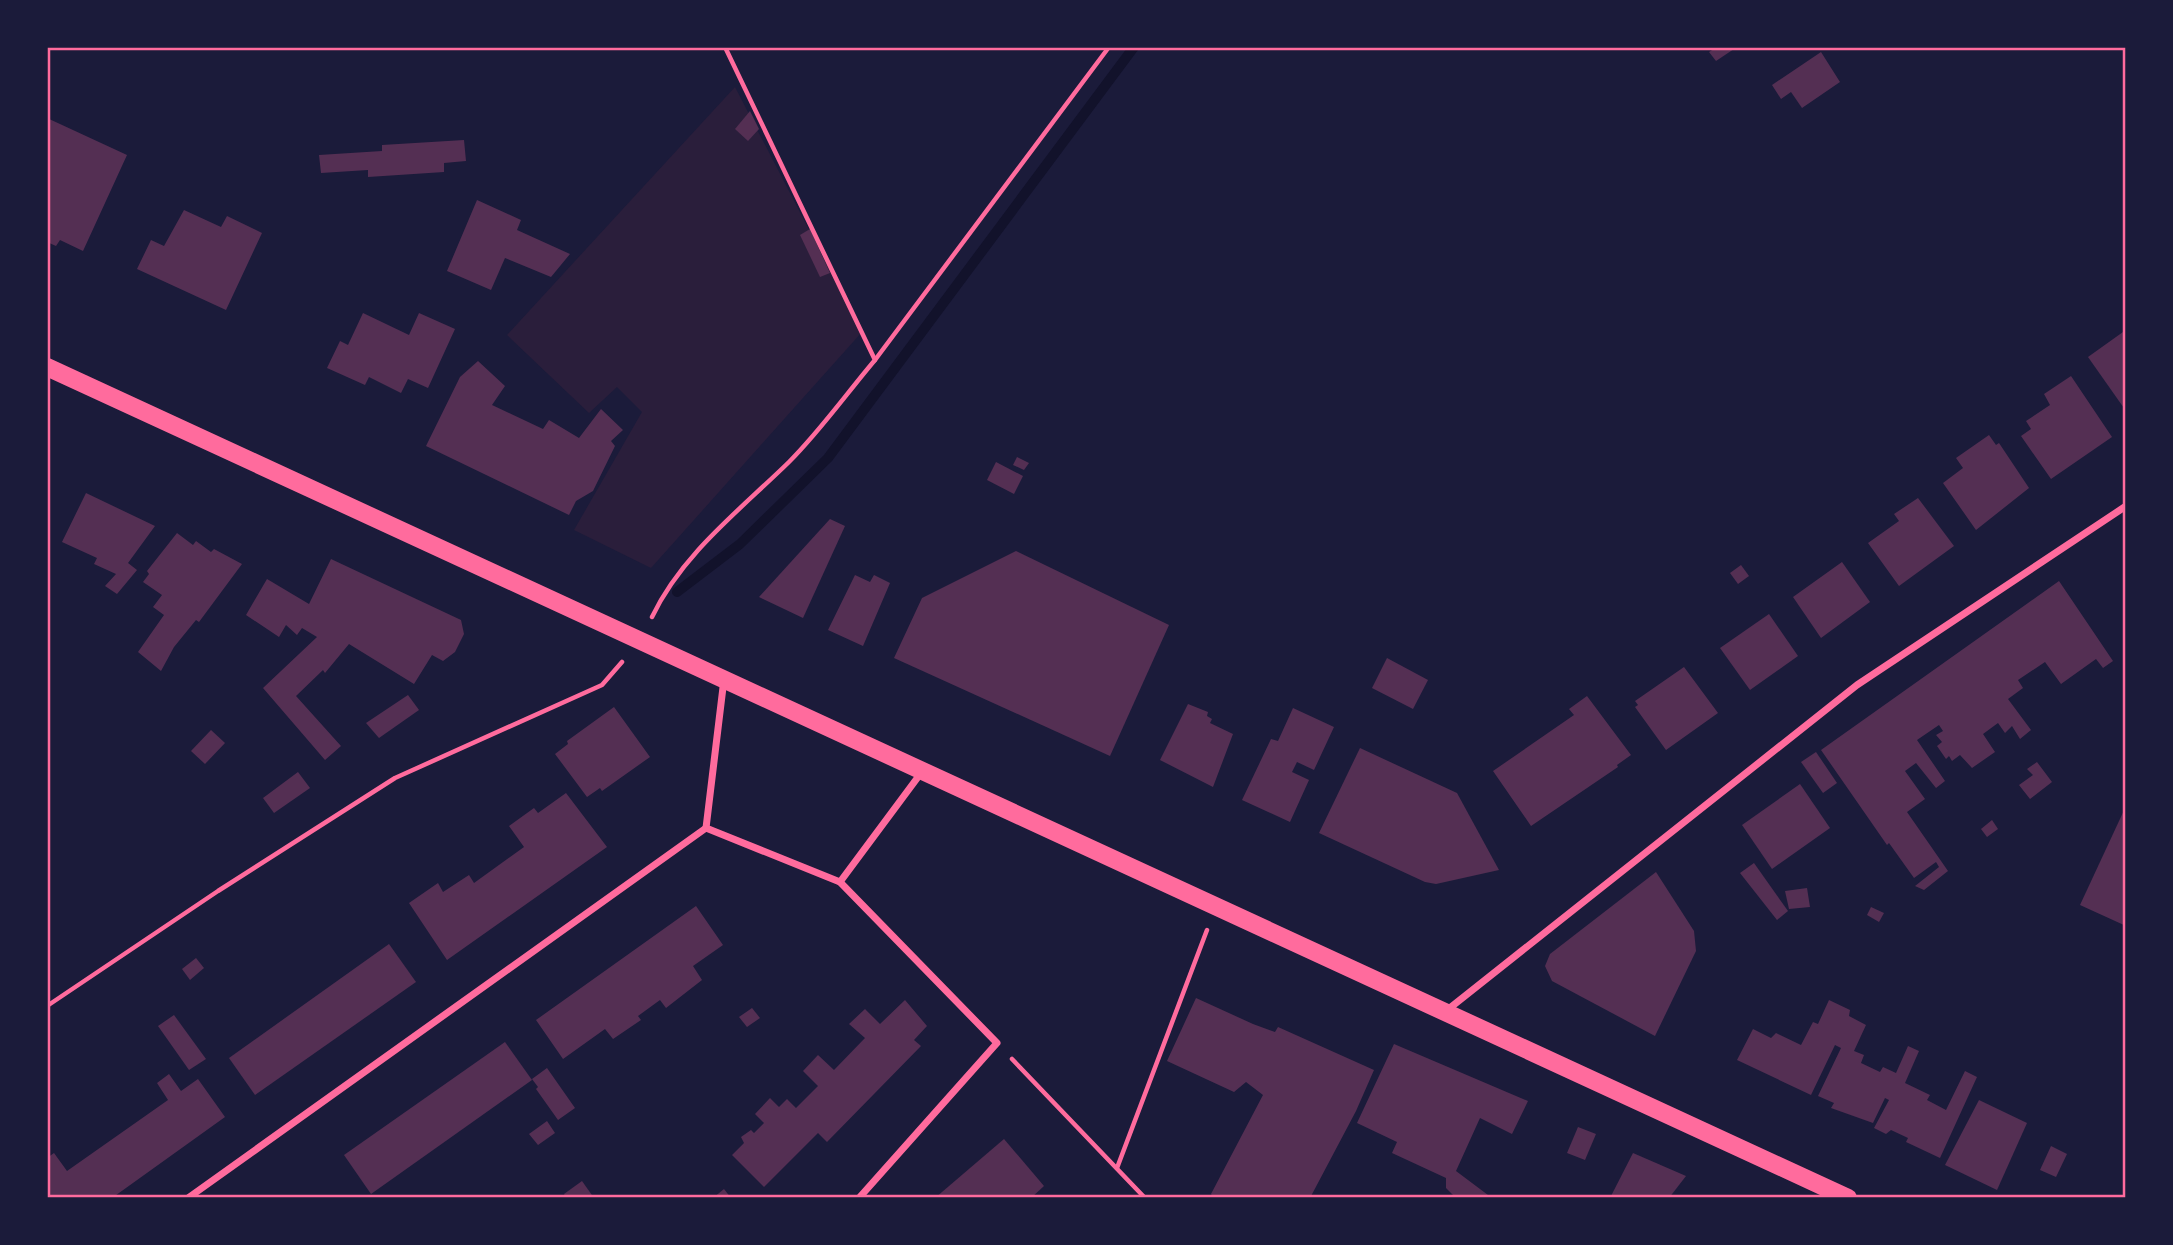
<svg xmlns="http://www.w3.org/2000/svg" width="2173" height="1245" font-family="'Titillium Web',sans-serif">
<style>
.green{fill:#2a1e3b}
.lines{fill:none;stroke-linecap:round;stroke-linejoin:round}
.stream{stroke:#12122b;stroke-width:10}
.building{fill:#542f53}
.path{stroke:#ff6b9d;stroke-width:4.5}
.minor{stroke:#ff6b9d;stroke-width:7}
.primary{stroke:#ff6b9d;stroke-width:18}
.neatline{fill:none;stroke:#ff6b9d;stroke-width:2.5}
</style>
<rect width="100%" height="100%" fill="#1b1b3a"/>
<path class="green" d="M 735,87 L 862,332 L 651,568 L 574,530 L 642,412 L 617,387 L 589,413 L 507,335 Z"/>
<g class="lines">
<path class="stream" d="M 677,592 L 740,544 L 828,458 L 1134,47"/>
</g>
<g class="building">
<path d="M 1717,47 L 1737,47 L 1716,61 L 1709,52 Z"/>
<path d="M 1821,52 L 1840,82 L 1802,108 L 1791,92 L 1781,99 L 1772,85 Z"/>
<path d="M 750,111 L 759,129 L 748,141 L 735,129 Z"/>
<path d="M 47,118 L 127,155 L 83,251 L 60,240 L 56,246 L 47,242 Z"/>
<path d="M 464,140 L 466,161 L 444,163 L 444,172 L 368,177 L 368,170 L 321,173 L 319,155 L 382,151 L 382,145 Z"/>
<path d="M 477,200 L 521,220 L 517,230 L 570,254 L 551,277 L 505,258 L 491,290 L 447,271 Z"/>
<path d="M 184,210 L 221,227 L 227,216 L 262,233 L 226,310 L 137,269 L 151,240 L 164,246 Z"/>
<path d="M 810,229 L 830,273 L 820,277 L 800,235 Z"/>
<path d="M 363,313 L 409,335 L 419,313 L 455,329 L 428,388 L 408,379 L 401,393 L 369,377 L 365,385 L 327,368 L 340,341 L 348,345 Z"/>
<path d="M 2123,332 L 2126,334 L 2126,411 L 2088,357 Z"/>
<path d="M 478,361 L 505,386 L 492,405 L 543,429 L 549,420 L 579,438 L 601,409 L 623,430 L 611,441 L 615,446 L 593,491 L 576,501 L 569,515 L 426,446 L 460,377 Z"/>
<path d="M 2071,376 L 2112,437 L 2051,479 L 2021,436 L 2031,429 L 2026,421 L 2050,405 L 2044,394 Z"/>
<path d="M 1989,435 L 1996,445 L 1999,443 L 2029,488 L 1976,530 L 1943,483 L 1963,468 L 1956,458 Z"/>
<path d="M 1017,457 L 1029,463 L 1024,470 L 1013,465 Z"/>
<path d="M 996,462 L 1023,476 L 1014,494 L 987,480 Z"/>
<path d="M 86,493 L 155,526 L 128,563 L 137,570 L 117,594 L 105,586 L 116,574 L 94,564 L 97,558 L 62,542 Z"/>
<path d="M 1918,498 L 1954,546 L 1899,586 L 1868,543 L 1899,521 L 1894,514 Z"/>
<path d="M 830,519 L 845,526 L 803,618 L 759,597 Z"/>
<path d="M 177,533 L 193,545 L 196,541 L 211,552 L 214,549 L 242,564 L 199,622 L 196,620 L 174,647 L 161,671 L 138,652 L 164,615 L 153,607 L 162,595 L 143,582 L 149,574 L 147,571 Z"/>
<path d="M 1016,551 L 1169,625 L 1110,756 L 894,658 L 922,598 Z"/>
<path d="M 331,559 L 461,620 L 464,634 L 455,652 L 443,661 L 432,655 L 414,684 L 349,644 L 325,673 L 323,670 L 296,696 L 341,746 L 325,760 L 263,688 L 317,637 L 302,628 L 297,635 L 286,625 L 279,637 L 246,615 L 267,579 L 309,604 Z"/>
<path d="M 1842,562 L 1870,602 L 1821,638 L 1793,597 Z"/>
<path d="M 1741,565 L 1749,576 L 1738,584 L 1730,573 Z"/>
<path d="M 855,575 L 870,582 L 874,575 L 890,583 L 863,646 L 828,630 Z"/>
<path d="M 2059,581 L 2113,661 L 2103,668 L 2096,659 L 2061,684 L 2045,662 L 2018,680 L 2023,688 L 2008,699 L 2031,730 L 2020,739 L 2012,726 L 2005,733 L 1998,723 L 1983,734 L 1995,752 L 1972,768 L 1960,755 L 1952,761 L 1949,756 L 1946,759 L 1937,746 L 1942,742 L 1936,735 L 1943,731 L 1939,725 L 1917,740 L 1945,781 L 1936,788 L 1916,763 L 1905,771 L 1925,799 L 1907,812 L 1948,871 L 1924,890 L 1915,886 L 1939,867 L 1936,862 L 1914,878 L 1889,843 L 1887,845 L 1821,750 Z"/>
<path d="M 1769,614 L 1798,656 L 1750,690 L 1720,648 Z"/>
<path d="M 1387,658 L 1428,680 L 1413,709 L 1372,688 Z"/>
<path d="M 1684,667 L 1718,713 L 1666,750 L 1635,707 L 1638,705 L 1635,701 Z"/>
<path d="M 408,695 L 419,710 L 379,738 L 366,723 Z"/>
<path d="M 1587,696 L 1631,755 L 1617,765 L 1618,767 L 1531,826 L 1493,771 L 1574,715 L 1569,709 Z"/>
<path d="M 1188,704 L 1208,712 L 1207,716 L 1212,719 L 1210,723 L 1233,734 L 1213,787 L 1160,760 Z"/>
<path d="M 614,707 L 650,757 L 602,791 L 600,788 L 587,797 L 555,754 L 568,744 L 567,741 Z"/>
<path d="M 1293,708 L 1334,727 L 1314,770 L 1297,762 L 1292,772 L 1309,780 L 1290,822 L 1242,800 L 1271,739 L 1278,741 Z"/>
<path d="M 211,730 L 225,743 L 205,764 L 191,751 Z"/>
<path d="M 1360,748 L 1457,793 L 1499,870 L 1436,884 L 1425,882 L 1319,833 Z"/>
<path d="M 1816,752 L 1837,783 L 1823,793 L 1801,762 Z"/>
<path d="M 2037,762 L 2052,782 L 2030,799 L 2019,785 L 2033,775 L 2027,769 Z"/>
<path d="M 298,772 L 310,788 L 274,813 L 263,798 Z"/>
<path d="M 1800,784 L 1830,828 L 1772,869 L 1742,825 Z"/>
<path d="M 566,793 L 607,847 L 447,960 L 409,903 L 438,883 L 443,892 L 469,875 L 474,883 L 524,847 L 509,826 L 534,808 L 538,813 Z"/>
<path d="M 2126,806 L 2126,926 L 2080,905 Z"/>
<path d="M 1992,820 L 1998,829 L 1987,837 L 1981,829 Z"/>
<path d="M 1754,863 L 1788,911 L 1777,920 L 1740,873 Z"/>
<path d="M 1656,872 L 1694,931 L 1696,951 L 1655,1036 L 1552,981 L 1545,966 L 1550,954 Z"/>
<path d="M 1807,888 L 1810,907 L 1789,909 L 1785,891 Z"/>
<path d="M 696,906 L 723,945 L 693,966 L 702,980 L 666,1008 L 660,1000 L 638,1016 L 641,1020 L 613,1039 L 605,1029 L 563,1059 L 536,1020 Z"/>
<path d="M 1871,907 L 1884,913 L 1879,922 L 1867,915 Z"/>
<path d="M 389,944 L 416,982 L 255,1095 L 229,1058 Z"/>
<path d="M 196,958 L 204,968 L 190,980 L 182,969 Z"/>
<path d="M 1196,998 L 1253,1024 L 1275,1032 L 1278,1027 L 1374,1070 L 1356,1111 L 1310,1198 L 1214,1198 L 1211,1194 L 1263,1095 L 1246,1082 L 1234,1092 L 1167,1061 Z"/>
<path d="M 905,1000 L 927,1026 L 914,1040 L 921,1046 L 827,1142 L 818,1133 L 764,1187 L 732,1155 L 744,1143 L 741,1137 L 751,1130 L 754,1133 L 764,1123 L 755,1114 L 770,1098 L 779,1107 L 787,1099 L 796,1108 L 818,1086 L 803,1071 L 818,1055 L 834,1070 L 865,1038 L 849,1024 L 865,1009 L 880,1024 Z"/>
<path d="M 1829,1000 L 1850,1010 L 1849,1016 L 1866,1025 L 1854,1051 L 1864,1055 L 1861,1063 L 1880,1072 L 1883,1067 L 1896,1073 L 1908,1046 L 1919,1051 L 1905,1083 L 1930,1095 L 1927,1100 L 1946,1110 L 1965,1071 L 1977,1077 L 1940,1158 L 1906,1142 L 1908,1138 L 1891,1130 L 1886,1134 L 1874,1128 L 1889,1100 L 1885,1098 L 1873,1123 L 1831,1108 L 1834,1103 L 1818,1096 L 1841,1048 L 1835,1045 L 1811,1095 L 1737,1060 L 1753,1029 L 1771,1038 L 1776,1033 L 1801,1045 L 1813,1022 L 1818,1024 Z"/>
<path d="M 752,1008 L 760,1018 L 747,1027 L 739,1017 Z"/>
<path d="M 174,1015 L 206,1059 L 189,1070 L 158,1026 Z"/>
<path d="M 505,1042 L 532,1080 L 371,1194 L 344,1155 Z"/>
<path d="M 1394,1044 L 1528,1101 L 1512,1134 L 1480,1118 L 1456,1171 L 1492,1198 L 1456,1198 L 1446,1188 L 1446,1178 L 1392,1153 L 1397,1142 L 1357,1123 Z"/>
<path d="M 547,1068 L 575,1108 L 558,1120 L 536,1089 L 538,1087 L 532,1079 Z"/>
<path d="M 169,1074 L 181,1091 L 198,1079 L 225,1117 L 112,1198 L 47,1198 L 47,1158 L 54,1153 L 67,1171 L 168,1100 L 157,1083 Z"/>
<path d="M 1979,1100 L 2027,1123 L 1997,1190 L 1945,1165 Z"/>
<path d="M 547,1121 L 555,1133 L 538,1145 L 529,1134 Z"/>
<path d="M 1578,1127 L 1596,1134 L 1585,1160 L 1567,1153 Z"/>
<path d="M 1004,1139 L 1044,1186 L 1031,1198 L 935,1198 Z"/>
<path d="M 2051,1146 L 2067,1154 L 2056,1177 L 2040,1170 Z"/>
<path d="M 1633,1153 L 1686,1176 L 1669,1198 L 1610,1198 Z"/>
<path d="M 582,1181 L 594,1198 L 566,1198 L 564,1194 Z"/>
<path d="M 724,1189 L 731,1198 L 713,1198 Z"/>
</g>
<g class="lines">
<g class="path">
<path d="M 875,360 L 1109,47"/>
<path d="M 652,617 C 682,554 740,510 789,462 C 820,431 847,393 875,360 L 725,47"/>
<path d="M 47,1006 L 218,891 L 395,778 L 602,685 L 622,662"/>
<path d="M 1012,1059 L 1145,1198"/>
<path d="M 1117,1168 L 1207,930"/>
</g>
<g class="minor">
<path d="M 706,828 L 840,882 L 997,1043 L 859,1198"/>
<path d="M 706,828 L 724,679"/>
<path d="M 840,882 L 921,773"/>
<path d="M 1446,1011 L 1857,685 L 2126,506"/>
<path d="M 188,1198 L 706,828"/>
</g>
<path class="primary" d="M 47,367 L 1848,1198"/>
</g>
<rect width="2173" height="1245" fill="none" stroke="#1b1b3a" stroke-width="98"/>
<rect x="49" y="49" width="2075" height="1147" class="neatline"/>
</svg>
